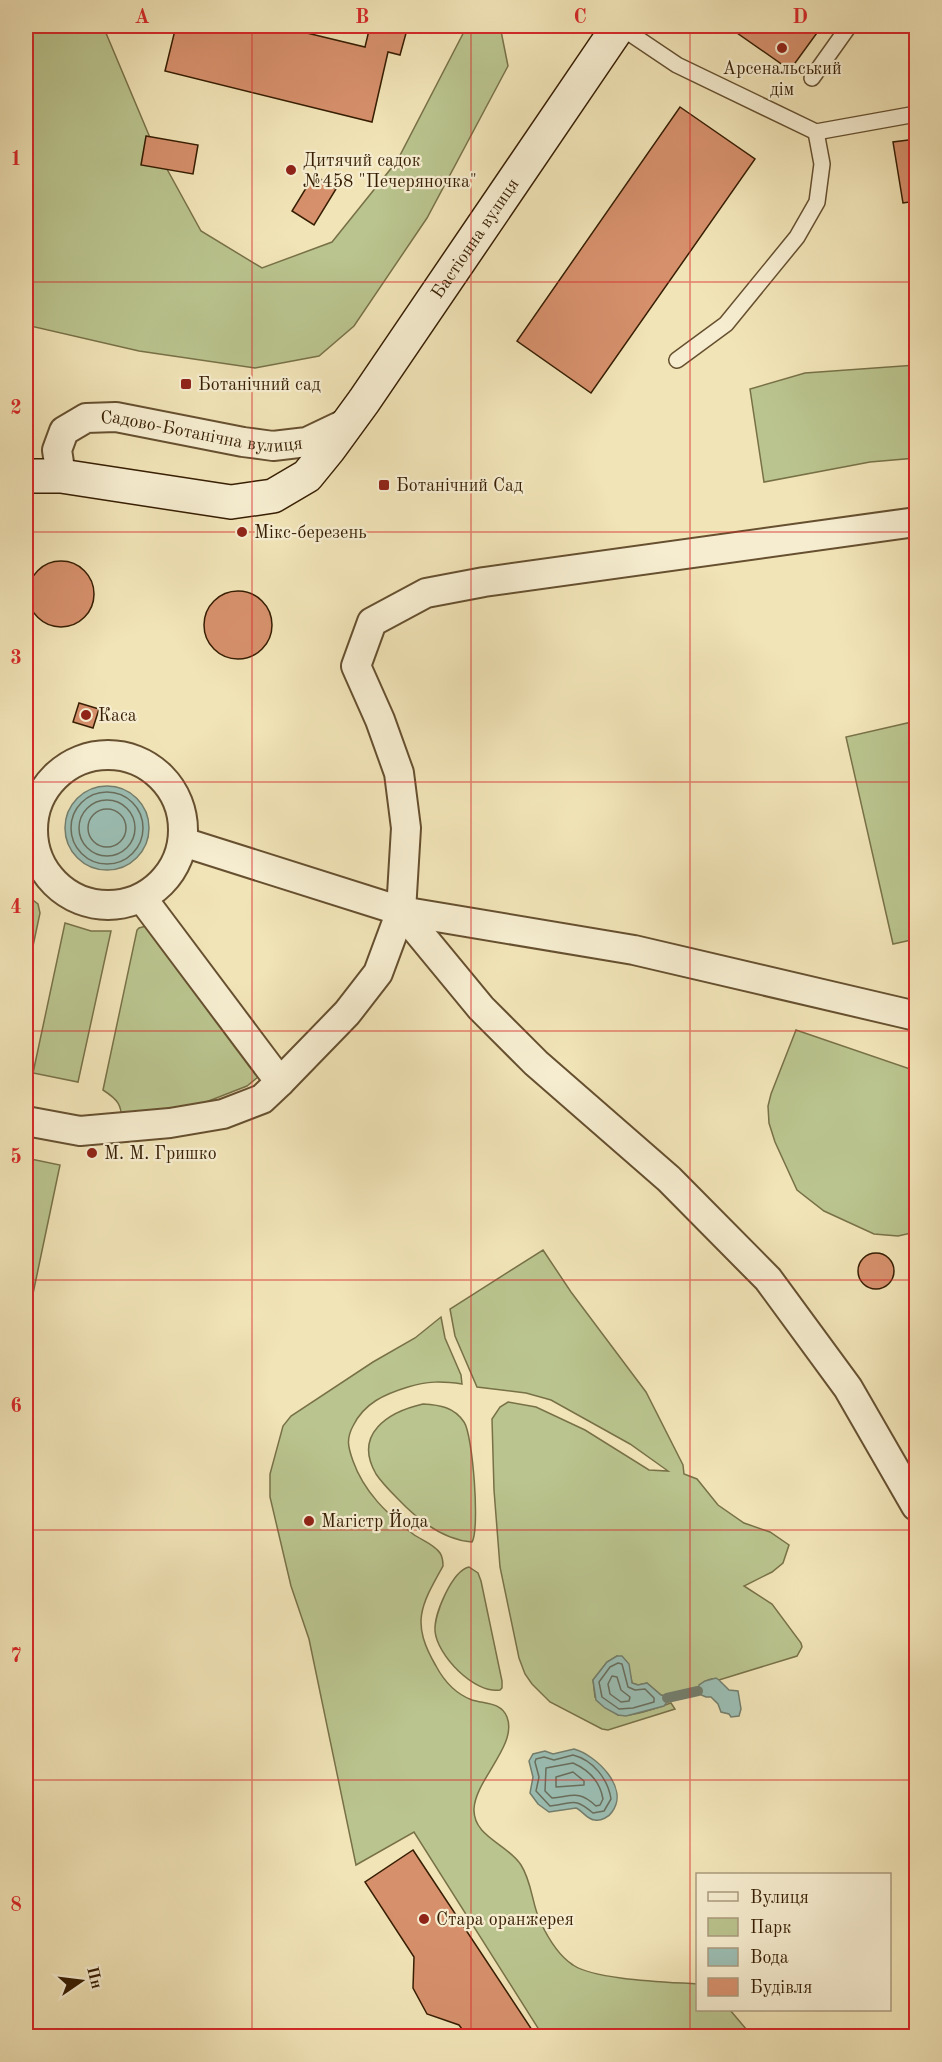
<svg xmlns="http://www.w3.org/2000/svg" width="942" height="2062" font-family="'Old Standard TT',serif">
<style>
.green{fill:#bac48e;stroke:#787148;stroke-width:1.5}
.water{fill:#9bbeb4;stroke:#737e6d;stroke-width:1.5}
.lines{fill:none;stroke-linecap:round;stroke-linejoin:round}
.shore{stroke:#696e5c;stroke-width:1.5}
.stream{stroke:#737e6d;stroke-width:10}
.building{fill:#d6906c;stroke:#371e03;stroke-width:1.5}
.lane-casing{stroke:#665030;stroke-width:18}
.street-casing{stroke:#665030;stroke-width:32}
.secondary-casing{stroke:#371e03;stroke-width:36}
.lane{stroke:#f6edd0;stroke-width:15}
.street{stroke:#f6edd0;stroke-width:28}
.secondary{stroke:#f6edd0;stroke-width:33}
.grid{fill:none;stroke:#d62828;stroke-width:1.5;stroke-opacity:0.55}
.poi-dot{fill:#8f2418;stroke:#f6edd0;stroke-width:2}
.labels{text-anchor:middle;stroke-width:4.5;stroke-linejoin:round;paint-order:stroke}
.poi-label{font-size:18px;fill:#371e03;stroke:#f6edd0;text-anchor:start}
.street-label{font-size:18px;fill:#371e03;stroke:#f6edd0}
.neatline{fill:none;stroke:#d62828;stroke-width:2}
.grid-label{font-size:20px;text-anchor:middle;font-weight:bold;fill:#d62828}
</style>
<rect width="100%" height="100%" fill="#f1e4b7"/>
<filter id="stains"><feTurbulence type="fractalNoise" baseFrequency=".00333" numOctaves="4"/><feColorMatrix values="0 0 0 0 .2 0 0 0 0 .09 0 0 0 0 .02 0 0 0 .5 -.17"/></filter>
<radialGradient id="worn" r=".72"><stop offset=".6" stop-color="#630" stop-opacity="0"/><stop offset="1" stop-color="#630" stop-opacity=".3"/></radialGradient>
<g class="green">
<path d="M 26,26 L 103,26 L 151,140 L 201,231 L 262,268 L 332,242 L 397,161 L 467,26 L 500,26 L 508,66 L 427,218 L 354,326 L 319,356 L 255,368 L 139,351 L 26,325 Z"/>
<path d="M 916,365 L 916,458 L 870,462 L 764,482 L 750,389 L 805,373 Z"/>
<path d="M 916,721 L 916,939 L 893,944 L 846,737 Z"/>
<path d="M 26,898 L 30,898 L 38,904 L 40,913 L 26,979 Z"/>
<path d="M 65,923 L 91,931 L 111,931 L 78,1082 L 33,1073 Z"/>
<path d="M 146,926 L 258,1072 L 258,1077 L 247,1086 L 183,1111 L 121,1123 C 123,1105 117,1099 103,1090 L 137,930 L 139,928 Z"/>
<path d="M 796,1030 L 916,1071 L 916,1232 L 898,1236 L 874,1234 L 824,1211 L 797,1190 L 775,1142 L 769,1123 L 768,1106 L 771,1094 Z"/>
<path d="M 26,1158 L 60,1165 L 26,1327 Z"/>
<path d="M 543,1250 L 571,1292 L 646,1392 L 683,1465 L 684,1474 L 697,1479 L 718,1505 L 744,1523 L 770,1532 L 789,1545 L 783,1563 L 772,1572 L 744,1586 L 772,1604 L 801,1643 L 802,1647 L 797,1656 L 719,1680 C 704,1676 704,1686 694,1690 C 685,1693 675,1694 665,1696 L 661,1695 L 647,1683 L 638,1685 L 632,1683 L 631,1677 L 617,1656 L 607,1662 L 593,1680 L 595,1697 L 618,1715 C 635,1717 655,1708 671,1703 L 675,1709 L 608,1730 L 602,1729 L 550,1702 L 532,1684 L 525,1674 L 519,1658 L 500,1567 L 494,1490 L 492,1419 L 500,1407 L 508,1402 L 536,1407 L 585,1430 L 649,1470 L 668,1471 L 630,1444 L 551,1400 L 526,1393 L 477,1387 L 455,1336 L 450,1309 Z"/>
<path d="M 441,1317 L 445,1338 L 461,1375 L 462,1384 C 442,1381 427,1381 408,1387 C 385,1394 364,1403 353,1426 C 346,1439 348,1447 353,1461 C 364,1492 387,1514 413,1534 C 421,1540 434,1544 440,1553 C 442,1556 443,1561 443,1566 C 420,1607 411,1623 436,1666 C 444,1681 456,1694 472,1700 C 485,1704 501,1702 507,1717 C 518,1745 475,1780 474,1809 C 473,1837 508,1844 521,1865 C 532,1882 532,1904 540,1921 C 547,1936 559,1956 573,1965 C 595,1980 669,1982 697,1984 L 698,2010 L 730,2010 L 752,2036 L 543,2036 L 414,1832 L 356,1865 L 309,1639 L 291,1586 L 270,1497 L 270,1474 L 283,1426 L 291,1416 L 373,1362 L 415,1338 Z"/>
<path d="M 423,1404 C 440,1405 454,1407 464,1422 C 473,1435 480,1530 472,1542 C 443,1540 418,1520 398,1499 C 390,1491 382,1483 376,1474 C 353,1434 388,1412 423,1404 Z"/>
<path d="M 469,1567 L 478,1573 L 481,1581 L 502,1681 L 502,1688 L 500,1690 C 474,1694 437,1655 435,1631 C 434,1614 452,1571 469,1567 Z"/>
</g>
<g class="water">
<circle cx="107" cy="828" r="42"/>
<path d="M 617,1656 L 622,1656 L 629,1664 L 632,1683 L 638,1685 L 647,1683 L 661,1695 L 665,1696 L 668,1701 L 664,1706 L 626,1716 L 618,1715 L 605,1708 L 596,1700 L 593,1680 L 607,1662 Z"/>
<path d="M 716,1678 L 719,1680 L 729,1690 L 738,1691 L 741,1709 L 739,1716 L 731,1717 L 729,1714 L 721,1712 L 718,1704 L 711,1697 L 706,1697 L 699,1694 L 699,1685 L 705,1681 Z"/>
<path d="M 574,1749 C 596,1755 630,1788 612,1812 C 609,1817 601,1821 595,1820 C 587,1820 583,1811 576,1808 L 549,1812 L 538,1804 L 530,1793 L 533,1777 L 529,1761 L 533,1754 L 545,1751 L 553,1754 Z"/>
</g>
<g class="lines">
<g class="shore">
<circle cx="107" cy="828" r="36"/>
<circle cx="107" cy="828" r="28"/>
<circle cx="107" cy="828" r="19"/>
<path d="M 618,1663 L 622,1664 L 628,1687 L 635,1690 L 645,1689 L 654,1698 L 654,1702 L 633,1708 L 619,1709 L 602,1697 L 599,1682 L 610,1667 Z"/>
<path d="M 612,1676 L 617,1677 L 621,1690 L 630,1697 L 629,1701 L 621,1702 L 610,1694 L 608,1684 Z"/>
<path d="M 573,1755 C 593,1760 608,1779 611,1799 L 604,1811 L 593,1813 C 573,1796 574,1804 550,1806 L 536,1791 L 539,1777 L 535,1762 L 536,1759 L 544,1757 L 554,1760 Z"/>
<path d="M 573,1763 C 589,1770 600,1782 603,1799 L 600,1805 L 596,1806 C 579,1790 573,1796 552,1798 L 545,1791 L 546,1768 Z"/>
<path d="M 573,1772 L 584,1781 L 584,1785 L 556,1787 L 556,1777 Z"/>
</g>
<path class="stream" d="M 667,1698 L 698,1691"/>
</g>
<g class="building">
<path d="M 176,26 L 278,26 L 365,47 L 370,26 L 408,26 L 400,55 L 388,52 L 372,122 L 165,71 Z"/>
<path d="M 727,26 L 822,26 L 790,70 Z"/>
<path d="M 680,107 L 755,159 L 591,393 L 517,341 Z"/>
<path d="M 146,136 L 198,145 L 193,174 L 141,165 Z"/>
<path d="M 916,139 L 916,201 L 903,203 L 893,142 Z"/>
<path d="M 314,175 L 336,189 L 314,225 L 292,211 Z"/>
<circle cx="61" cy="594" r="33"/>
<circle cx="238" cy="625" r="34"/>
<path d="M 79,703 L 99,709 L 93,728 L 73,722 Z"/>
<circle cx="876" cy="1271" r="18"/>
<path d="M 413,1850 L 536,2036 L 467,2036 L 459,2025 L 427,2014 L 413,1988 L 414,1957 L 365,1882 Z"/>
</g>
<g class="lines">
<defs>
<g id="lane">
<path d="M 619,26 L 677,65 L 816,132 L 916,114"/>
<path d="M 812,78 L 849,26"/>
<path d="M 677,360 L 726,324 L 797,237 L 817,202 L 822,164 L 816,132"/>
</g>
<g id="street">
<path id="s1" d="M 61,476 L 57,450 L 64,431 L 86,418 L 116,417 L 243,442 L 273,446 L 307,442 L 349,422"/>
<circle cx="108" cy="830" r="75"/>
<path d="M 183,842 L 401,911 L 634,950 L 916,1016"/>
<path d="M 142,898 L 280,1082"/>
<path d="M 401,911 L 481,1008 L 536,1063 L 669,1179 L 768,1279 L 848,1388 L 916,1506"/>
<path d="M 26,1121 L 80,1131 L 170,1123 L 223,1114 L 262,1099 L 280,1082 L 347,1013 L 378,973 L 401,911 L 406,828 L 399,773 L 380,720 L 356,666 L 372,622 L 426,593 L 484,582 L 916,522"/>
</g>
<g id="secondary">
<path id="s2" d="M 26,476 L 61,476 L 231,502 L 273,496 L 307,476 L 329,449 L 364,401 L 619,26"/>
</g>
</defs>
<use href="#lane" class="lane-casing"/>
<use href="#street" class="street-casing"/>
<use href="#secondary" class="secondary-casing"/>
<use href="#lane" class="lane"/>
<use href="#street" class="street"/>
<use href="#secondary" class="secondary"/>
</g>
<path class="grid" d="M 252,26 L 252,2036M 471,26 L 471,2036M 690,26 L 690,2036M 26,282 L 916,282M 26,532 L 916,532M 26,782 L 916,782M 26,1031 L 916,1031M 26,1280 L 916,1280M 26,1530 L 916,1530M 26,1780 L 916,1780"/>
<g class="poi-dot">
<circle cx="782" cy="48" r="6"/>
<circle cx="291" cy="170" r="6"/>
<rect x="180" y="378" width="12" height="12" rx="3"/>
<rect x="378" y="479" width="12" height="12" rx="3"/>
<circle cx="242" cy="532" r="6"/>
<circle cx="86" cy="715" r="6"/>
<circle cx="92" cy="1153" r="6"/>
<circle cx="309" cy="1521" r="6"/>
<circle cx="424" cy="1919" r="6"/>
</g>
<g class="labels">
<g class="poi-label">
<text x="782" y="74" text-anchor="middle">Арсенальський<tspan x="782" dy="21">дім</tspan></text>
<text x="303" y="166">Дитячий садок<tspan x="303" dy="21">№458 "Печеряночка"</tspan></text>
<text x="198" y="390">Ботанічний сад</text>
<text x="396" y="491">Ботанічний Сад</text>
<text x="254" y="538">Мікс-березень</text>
<text x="98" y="721">Каса</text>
<text x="104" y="1159">М. М. Гришко</text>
<text x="321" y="1527">Магістр Йода</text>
<text x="436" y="1925">Стара оранжерея</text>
</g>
<g class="street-label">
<text dy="6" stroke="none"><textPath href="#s2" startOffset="580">Бастіонна вулиця</textPath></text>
<text dy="6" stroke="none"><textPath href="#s1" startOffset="189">Садово-Ботанічна вулиця</textPath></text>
</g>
</g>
<rect width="942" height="2062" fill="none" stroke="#f1e4b7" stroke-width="66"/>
<rect x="696" y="1873" width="195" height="138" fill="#f6edd0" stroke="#aa9a7e" stroke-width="1.5"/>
<rect x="708" y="1892" width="30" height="9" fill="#f6edd0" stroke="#aa9a7e" stroke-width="1.5"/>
<text x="750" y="1903" font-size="18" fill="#371e03">Вулиця</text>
<rect x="708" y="1918" width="30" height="18" fill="#bac48e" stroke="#aa9a7e" stroke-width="1.5"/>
<text x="750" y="1933" font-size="18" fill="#371e03">Парк</text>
<rect x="708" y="1948" width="30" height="18" fill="#9bbeb4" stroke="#aa9a7e" stroke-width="1.5"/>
<text x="750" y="1963" font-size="18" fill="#371e03">Вода</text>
<rect x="708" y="1978" width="30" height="18" fill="#d6906c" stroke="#aa9a7e" stroke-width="1.5"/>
<text x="750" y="1993" font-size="18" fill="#371e03">Будівля</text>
<g transform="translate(81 1981) rotate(76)" stroke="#f6edd0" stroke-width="4.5" paint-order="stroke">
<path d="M0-4.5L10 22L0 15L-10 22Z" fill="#371e03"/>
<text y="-9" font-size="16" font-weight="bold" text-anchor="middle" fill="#371e03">Пн</text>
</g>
<rect x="33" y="33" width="876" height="1996" class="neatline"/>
<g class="grid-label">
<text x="142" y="23">A</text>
<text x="362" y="23">B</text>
<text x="580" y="23">C</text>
<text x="800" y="23">D</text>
<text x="16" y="165">1</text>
<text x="16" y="414">2</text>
<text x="16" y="664">3</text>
<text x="16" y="913">4</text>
<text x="16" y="1163">5</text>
<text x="16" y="1412">6</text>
<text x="16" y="1662">7</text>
<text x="16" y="1911">8</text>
</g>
<rect width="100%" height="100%" filter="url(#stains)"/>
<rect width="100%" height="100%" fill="url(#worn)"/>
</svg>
